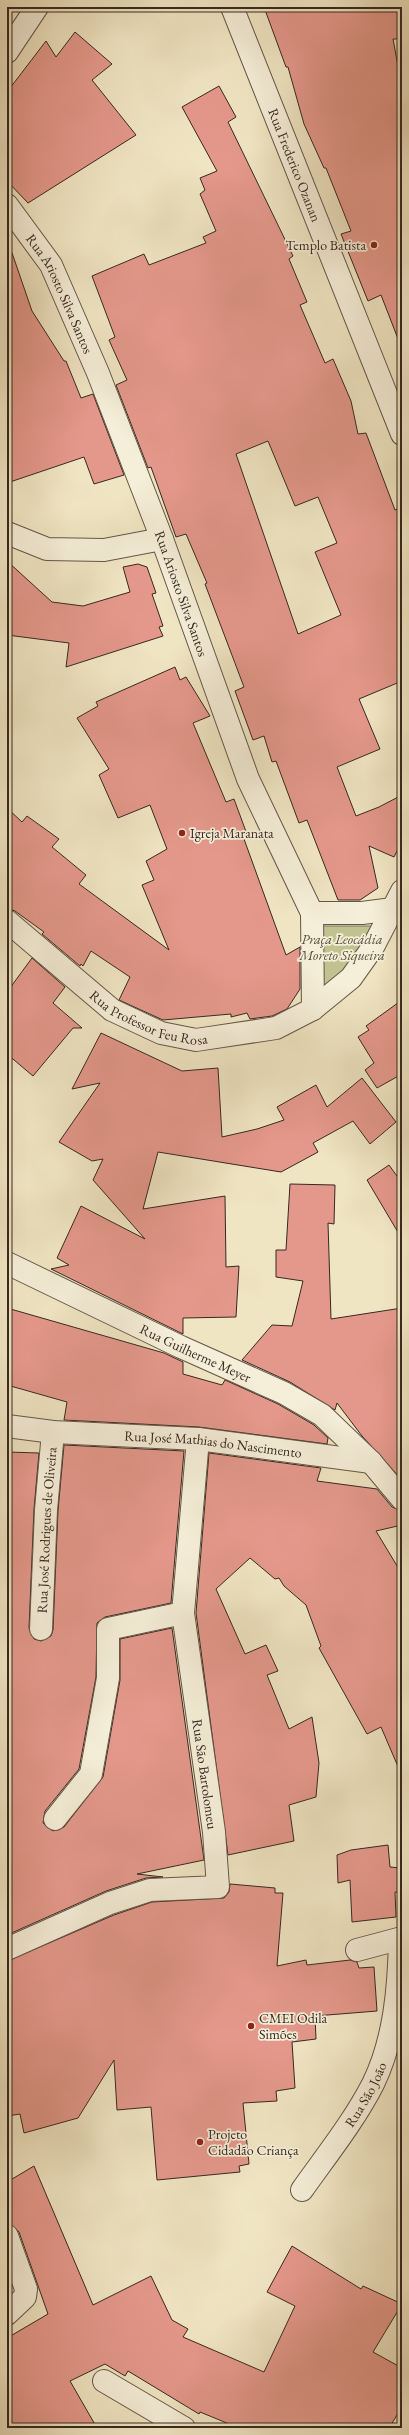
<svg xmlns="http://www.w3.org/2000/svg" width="409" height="2435" font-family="'EB Garamond',serif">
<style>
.green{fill:#c0c38f;stroke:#7c7658}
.building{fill:#e4988b;stroke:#372820;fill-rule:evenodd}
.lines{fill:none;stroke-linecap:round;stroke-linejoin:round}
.street-casing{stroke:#655749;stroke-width:24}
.street{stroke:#f5eed8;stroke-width:22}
.poi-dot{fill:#8f2418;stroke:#f5eed8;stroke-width:1.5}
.labels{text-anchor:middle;stroke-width:3.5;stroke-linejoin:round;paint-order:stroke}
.street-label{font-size:14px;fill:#372820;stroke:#f5eed8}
.poi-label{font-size:14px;fill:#372820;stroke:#f5eed8;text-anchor:start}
.park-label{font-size:14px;font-style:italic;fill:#594f3c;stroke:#f5eed8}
</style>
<rect width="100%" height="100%" fill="#f0e5c3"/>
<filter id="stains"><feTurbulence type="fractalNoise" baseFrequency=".005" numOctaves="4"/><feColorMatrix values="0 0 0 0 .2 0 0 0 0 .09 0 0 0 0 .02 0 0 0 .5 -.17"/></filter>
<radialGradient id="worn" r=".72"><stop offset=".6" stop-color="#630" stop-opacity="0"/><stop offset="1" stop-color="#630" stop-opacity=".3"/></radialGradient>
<path class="green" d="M 321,926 L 374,926 L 355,965 L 323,987 Z"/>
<g class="building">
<path d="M 264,7 L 402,7 L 402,39 L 393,39 L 402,88 L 402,344 L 400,344 L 381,295 L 368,301 L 341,234 L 351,231 L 326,168 L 324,168 L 304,124 L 288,67 L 286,67 Z"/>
<path d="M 75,32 L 112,64 L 92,80 L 136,135 L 28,203 L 7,181 L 7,92 L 46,41 L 56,57 Z"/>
<path d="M 219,86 L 236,117 L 228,122 L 293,256 L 289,259 L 307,302 L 300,305 L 325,363 L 333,359 L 351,401 L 358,434 L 366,433 L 395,510 L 402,507 L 402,681 L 359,699 L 380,749 L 337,767 L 356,816 L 379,807 L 402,795 L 402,841 L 394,857 L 369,846 L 378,888 L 360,900 L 338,900 L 307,820 L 299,823 L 276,761 L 272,762 L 264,736 L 253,740 L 235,691 L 244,687 L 205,584 L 207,583 L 186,534 L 176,537 L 151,467 L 148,468 L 116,385 L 127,380 L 109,340 L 115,337 L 92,276 L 144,254 L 149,265 L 206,243 L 203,237 L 216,231 L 200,194 L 205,190 L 200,178 L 217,171 L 182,107 ZM 268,441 L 295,506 L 318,497 L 337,543 L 315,552 L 341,615 L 298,634 L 236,454 Z"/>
<path d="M 7,250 L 11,250 L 32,311 L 64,361 L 66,361 L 81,398 L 93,394 L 124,475 L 94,484 L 84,457 L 7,483 Z"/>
<path d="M 7,561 L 52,602 L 83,606 L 130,592 L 123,567 L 138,564 L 147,567 L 156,593 L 152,594 L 163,626 L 159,627 L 163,636 L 66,667 L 69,643 L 7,635 Z"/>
<path d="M 175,667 L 180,680 L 186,677 L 210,716 L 193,723 L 226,802 L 234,799 L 248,837 L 244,839 L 286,955 L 300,947 L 300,989 L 287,1009 L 272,1016 L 250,1019 L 247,1013 L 231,1017 L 231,1014 L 163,1020 L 119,1000 L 130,977 L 91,951 L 83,966 L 81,964 L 80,966 L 42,934 L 44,932 L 15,911 L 7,908 L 7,808 L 22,822 L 27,816 L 59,839 L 52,847 L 86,875 L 79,884 L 169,950 L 142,885 L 154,880 L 146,861 L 167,849 L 150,805 L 118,818 L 99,775 L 109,769 L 77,718 L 98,706 L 96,702 Z"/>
<path d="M 32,958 L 65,987 L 53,1003 L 82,1028 L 73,1028 L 33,1076 L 7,1054 L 7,992 Z"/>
<path d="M 402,1000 L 402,1074 L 377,1088 L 365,1070 L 374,1063 L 358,1037 L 369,1030 L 366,1026 Z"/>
<path d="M 101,1033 L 182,1071 L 218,1068 L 222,1137 L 257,1129 L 284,1120 L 277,1107 L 316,1085 L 327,1107 L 362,1078 L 396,1122 L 370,1144 L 353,1121 L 313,1143 L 318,1152 L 281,1172 L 158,1152 L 143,1209 L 225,1196 L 226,1267 L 239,1266 L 236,1317 L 183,1318 L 183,1334 L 51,1269 L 69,1265 L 57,1258 L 81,1206 L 145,1239 L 93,1180 L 103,1159 L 92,1161 L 59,1142 L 100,1083 L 72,1089 Z"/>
<path d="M 389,1165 L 402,1183 L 402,1239 L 367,1180 Z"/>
<path d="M 290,1184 L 335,1185 L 334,1224 L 328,1223 L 331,1319 L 402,1308 L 402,1480 L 362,1436 L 337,1403 L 335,1410 L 290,1382 L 242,1360 L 272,1325 L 292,1326 L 303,1281 L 276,1277 L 276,1250 L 286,1250 Z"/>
<path d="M 7,1308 L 164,1353 L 183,1362 L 183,1374 L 222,1385 L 225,1380 L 278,1404 L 314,1425 L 328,1438 L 327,1444 L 199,1427 L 64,1420 L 67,1402 L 7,1385 Z"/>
<path d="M 64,1445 L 184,1451 L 171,1603 L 105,1617 L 97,1623 L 96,1677 L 79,1769 L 45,1811 L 43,1823 L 53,1831 L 64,1827 L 103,1777 L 120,1680 L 120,1639 L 172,1628 L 204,1860 L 137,1874 L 163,1877 L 146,1878 L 106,1891 L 7,1935 L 7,1670 L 9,1629 L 7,1628 L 7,1452 L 39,1453 L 34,1509 L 29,1628 L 34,1639 L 41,1641 L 51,1636 L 53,1630 L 58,1511 Z"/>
<path d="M 209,1453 L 321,1468 L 317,1481 L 377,1489 L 392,1507 L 402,1511 L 402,1525 L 376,1531 L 402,1574 L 402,1776 L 381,1727 L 367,1734 L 319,1648 L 321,1646 L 306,1605 L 284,1586 L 279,1578 L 275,1579 L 250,1558 L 216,1589 L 245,1654 L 266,1645 L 278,1671 L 267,1675 L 289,1729 L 312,1717 L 319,1763 L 316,1797 L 289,1805 L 294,1841 L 228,1855 L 196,1613 Z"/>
<path d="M 388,1845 L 390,1867 L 401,1868 L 402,1892 L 395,1892 L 396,1917 L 352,1922 L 350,1880 L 338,1883 L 337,1855 L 351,1850 Z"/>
<path d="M 230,1884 L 275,1888 L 275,1893 L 283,1893 L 277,1966 L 306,1960 L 307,1965 L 350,1960 L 357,1962 L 359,1968 L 374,1967 L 377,2011 L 315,2016 L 316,2039 L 292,2042 L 295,2088 L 276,2091 L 277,2101 L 243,2103 L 249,2164 L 239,2166 L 240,2172 L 157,2180 L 151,2107 L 117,2110 L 114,2060 L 78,2118 L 24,2133 L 20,2114 L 7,2116 L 7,1961 L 114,1915 L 152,1902 L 224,1898 L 229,1892 Z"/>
<path d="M 34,2166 L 93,2305 L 151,2276 L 172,2320 L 188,2329 L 183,2337 L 264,2372 L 295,2306 L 267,2292 L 292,2246 L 361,2289 L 363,2286 L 402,2304 L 373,2352 L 402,2368 L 402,2407 L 389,2428 L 239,2428 L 200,2412 L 199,2414 L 128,2371 L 125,2376 L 105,2364 L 70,2381 L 97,2428 L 7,2428 L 7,2338 L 48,2314 L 19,2232 L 10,2224 L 7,2218 L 7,2182 Z"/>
</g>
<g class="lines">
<defs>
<g id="street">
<path id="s1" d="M 232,7 L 402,434"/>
<path d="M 7,52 L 37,7"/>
<path id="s2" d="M 7,205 L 51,265 L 98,373 L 162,539 L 248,779 L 312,913 L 362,913 L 393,909"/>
<path d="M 7,533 L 47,549 L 104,550 L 162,539"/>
<path d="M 312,913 L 313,1009"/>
<path id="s3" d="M 7,921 L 112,1010 L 161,1033 L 196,1040 L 276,1028 L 313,1009 L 351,978 L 373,947 L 402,891"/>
<path id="s4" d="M 7,1263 L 181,1347 L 284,1393 L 322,1415 L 371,1462 L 402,1499"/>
<path id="s5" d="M 7,1426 L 53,1432 L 198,1439 L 371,1462"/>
<path id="s6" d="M 41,1629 L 46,1510 L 53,1432"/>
<path d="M 55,1819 L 91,1774 L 108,1678 L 108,1629 L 183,1613"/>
<path d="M 7,1949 L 110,1903 L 150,1890 L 218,1887 L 214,1832 L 183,1613 L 198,1439"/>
<path d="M 357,1950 L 402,1938"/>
<path id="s7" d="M 302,2190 C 326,2156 354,2121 373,2084 C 395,2039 399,1987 400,1939"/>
<path d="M 7,2236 L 26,2289 L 25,2297 L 7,2314"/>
<path d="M 104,2381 L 184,2428"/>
</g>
</defs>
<use href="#street" class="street-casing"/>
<use href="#street" class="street"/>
</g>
<g class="poi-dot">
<circle cx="374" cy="245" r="4"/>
<circle cx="182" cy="833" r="4"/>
<circle cx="251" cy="2026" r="4"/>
<circle cx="200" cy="2142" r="4"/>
</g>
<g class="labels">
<g class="street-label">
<text dy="5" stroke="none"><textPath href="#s1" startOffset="170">Rua Frederico Ozanan</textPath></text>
<text dy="5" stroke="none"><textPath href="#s2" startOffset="104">Rua Ariosto Silva Santos</textPath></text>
<text dy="5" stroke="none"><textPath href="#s2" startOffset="428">Rua Ariosto Silva Santos</textPath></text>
<text dy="5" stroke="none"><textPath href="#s3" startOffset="175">Rua Professor Feu Rosa</textPath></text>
<text dy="5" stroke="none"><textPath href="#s4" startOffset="209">Rua Guilherme Meyer</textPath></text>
<text dy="5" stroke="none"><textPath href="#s5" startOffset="207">Rua José Mathias do Nascimento</textPath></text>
<text dy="5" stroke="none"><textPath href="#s6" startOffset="99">Rua José Rodrigues de Oliveira</textPath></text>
<text transform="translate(205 1774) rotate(82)" y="5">Rua São Bartolomeu</text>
<text dy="5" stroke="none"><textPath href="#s7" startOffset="115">Rua São João</textPath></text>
</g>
<g class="poi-label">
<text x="366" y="250" text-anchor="end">Templo Batista</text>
<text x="190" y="838">Igreja Maranata</text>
<text x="259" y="2023">CMEI Odila<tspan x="259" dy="16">Simões</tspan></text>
<text x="208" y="2139">Projeto<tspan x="208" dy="16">Cidadão Criança</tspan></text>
</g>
<g class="park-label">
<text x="342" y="944">Praça Leocádia<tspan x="342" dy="16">Moreto Siqueira</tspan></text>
</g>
</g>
<rect width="409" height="2435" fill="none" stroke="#f0e5c3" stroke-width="24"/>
<rect x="8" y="8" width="393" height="2419" fill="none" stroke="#372820" stroke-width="2"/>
<rect x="12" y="12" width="385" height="2411" fill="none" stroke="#372820"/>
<rect width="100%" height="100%" filter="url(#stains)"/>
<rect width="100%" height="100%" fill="url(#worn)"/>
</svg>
